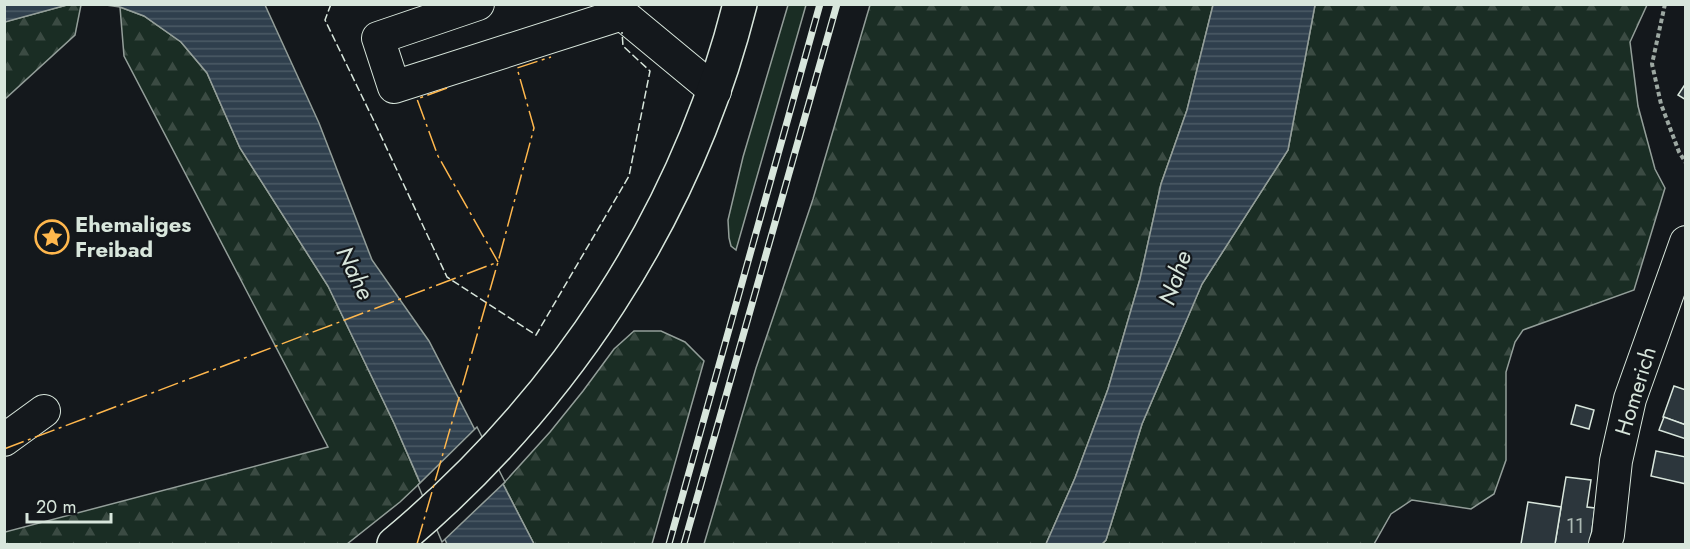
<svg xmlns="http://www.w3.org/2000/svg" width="1690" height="549" font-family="Jost,sans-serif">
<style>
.green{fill:#1a2d24;stroke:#939e99;stroke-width:1.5}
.forest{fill:url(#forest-firs);stroke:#939e99;stroke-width:1.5}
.water{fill:url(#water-rules);stroke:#939e99;stroke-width:1.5}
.pier{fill:#14181c;stroke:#939e99;stroke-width:1.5}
.building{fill:#2c363c;stroke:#d8e6dc;stroke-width:1.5}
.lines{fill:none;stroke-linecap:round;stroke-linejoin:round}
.minor-casing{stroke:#d8e6dc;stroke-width:34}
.major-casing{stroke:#d8e6dc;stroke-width:36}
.path{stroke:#9da8a2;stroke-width:4;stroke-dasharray:4.5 3;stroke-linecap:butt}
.minor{stroke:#14181c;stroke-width:32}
.major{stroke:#14181c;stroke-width:33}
.rail-casing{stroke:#d8e6dc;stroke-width:7}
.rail{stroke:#14181c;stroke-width:4.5;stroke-dasharray:14;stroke-linecap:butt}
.fence{stroke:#d8e6dc;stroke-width:1.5;stroke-dasharray:8 3;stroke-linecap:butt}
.power{stroke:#ffb74d;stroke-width:1.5;stroke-dasharray:21 4.5 3 4.5;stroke-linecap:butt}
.labels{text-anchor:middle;stroke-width:4.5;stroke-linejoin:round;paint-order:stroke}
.number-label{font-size:20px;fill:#adbab4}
.poi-label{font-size:22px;font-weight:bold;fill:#d8e6dc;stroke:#14181c;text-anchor:start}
.street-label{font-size:22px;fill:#d8e6dc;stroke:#14181c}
.water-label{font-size:24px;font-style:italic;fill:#d8e6dc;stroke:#14181c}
</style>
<defs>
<pattern id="forest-firs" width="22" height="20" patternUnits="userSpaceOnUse" patternTransform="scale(1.5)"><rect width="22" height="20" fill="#1a2d24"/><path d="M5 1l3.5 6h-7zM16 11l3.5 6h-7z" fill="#3b4b43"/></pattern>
<pattern id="water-rules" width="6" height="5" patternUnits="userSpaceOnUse" patternTransform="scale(1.5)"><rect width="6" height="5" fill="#2f3f4d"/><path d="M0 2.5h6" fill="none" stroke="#4c5b66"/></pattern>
</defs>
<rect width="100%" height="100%" fill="#14181c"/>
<path class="green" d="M 788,5 L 806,5 L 736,250 L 731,246 L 729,238 L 728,220 L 743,157 Z"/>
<g class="forest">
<path d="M 67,5 L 81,5 L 75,35 L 5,99 L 4,22 Z"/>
<path d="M 870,5 L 1213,5 L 1187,110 L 1161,184 L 1140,279 L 1108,389 L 1075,478 L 1046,544 L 704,544 L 756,368 L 813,199 Z"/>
<path d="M 1315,5 L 1647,5 L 1630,42 L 1638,106 L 1655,169 L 1665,188 L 1634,290 L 1523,330 L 1515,342 L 1506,372 L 1506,460 L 1494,494 L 1471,509 L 1412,500 L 1391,514 L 1374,544 L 1102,544 L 1106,540 L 1142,424 L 1202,284 L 1288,150 Z"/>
<path d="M 120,7 L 144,16 L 181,42 L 207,73 L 240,148 L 328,286 L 394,423 L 420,483 L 400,502 L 347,544 L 5,544 L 5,532 L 328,447 L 124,56 Z"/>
<path d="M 634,331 L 661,331 L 685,342 L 704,361 L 652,544 L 534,544 L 503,484 L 550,432 L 583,391 L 614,349 Z"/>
</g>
<g class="water">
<path d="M 5,4 L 67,4 L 67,5 L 5,22 Z"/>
<path d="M 106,5 L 265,5 L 319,123 L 372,260 L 429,341 L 534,544 L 447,544 L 394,423 L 328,286 L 240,148 L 207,73 L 181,42 L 144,16 L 120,7 Z"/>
<path d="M 1213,5 L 1315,5 L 1288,150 L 1202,284 L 1142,424 L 1106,540 L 1102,544 L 1046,544 L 1075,478 L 1108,389 L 1140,279 L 1161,184 L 1187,110 Z"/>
</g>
<path class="pier" d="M 477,427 L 505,482 L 442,542 L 418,485 Z"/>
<g class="building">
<path d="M 1686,83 L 1686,100 L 1678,95 Z"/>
<path d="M 1674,386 L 1686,390 L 1686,425 L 1663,417 Z"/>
<path d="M 1576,405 L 1594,410 L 1589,429 L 1571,424 Z"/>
<path d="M 1664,417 L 1686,425 L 1686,439 L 1659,430 Z"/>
<path d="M 1656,451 L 1686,457 L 1686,484 L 1651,476 Z"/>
<path d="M 1566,477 L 1591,480 L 1587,507 L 1595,508 L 1590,544 L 1555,544 Z"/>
<path d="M 1528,502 L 1561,507 L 1555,544 L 1521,544 Z"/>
</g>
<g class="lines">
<defs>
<g id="minor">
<path d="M 478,4 L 378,38 L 394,87 L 622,14 L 715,91"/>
<path d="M 4,440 L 44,411"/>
<path d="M 1605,544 L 1608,535 L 1616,461 L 1630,399 L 1686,242"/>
</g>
<path id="major" d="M 394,544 C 562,404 686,218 740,4"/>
</defs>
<use href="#minor" class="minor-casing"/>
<use href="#major" class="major-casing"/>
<path class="path" d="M 1665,4 L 1652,64 L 1661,104 L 1679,152 L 1686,163"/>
<use href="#minor" class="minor"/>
<use href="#major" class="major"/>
<defs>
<g id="rail">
<path d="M 669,544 L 820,4"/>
<path d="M 684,544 L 837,4"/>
</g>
</defs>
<use href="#rail" class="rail-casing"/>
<use href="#rail" class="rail"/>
<path class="fence" d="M 331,4 L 325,20 L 373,119 L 447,277 L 536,335 L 629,176 L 650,71 L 623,46 L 622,32"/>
<g class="power">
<path d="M 447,88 L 417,99 L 438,156 L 498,262"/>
<path d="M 4,449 L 498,262"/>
<path d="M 417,544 L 498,262 L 534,128 L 517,68 L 551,57"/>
</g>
</g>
<defs>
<symbol id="sight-ring" viewBox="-11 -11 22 22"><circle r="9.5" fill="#14181c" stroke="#ffb74d" stroke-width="1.5"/><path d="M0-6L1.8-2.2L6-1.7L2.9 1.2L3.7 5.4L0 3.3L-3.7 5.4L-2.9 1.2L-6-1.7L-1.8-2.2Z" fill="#ffb74d"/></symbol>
</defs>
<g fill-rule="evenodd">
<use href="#sight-ring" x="33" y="218" width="38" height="38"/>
</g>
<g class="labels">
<g class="number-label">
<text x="1575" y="533">11</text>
</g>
<g class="poi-label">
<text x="75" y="232">Ehemaliges<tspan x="75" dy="25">Freibad</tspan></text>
</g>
<g class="street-label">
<text transform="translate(1635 391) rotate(-73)" y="8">Homerich</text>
</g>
<g class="water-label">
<text transform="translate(355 273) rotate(64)" y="8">Nahe</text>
<text transform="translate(1175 278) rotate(-71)" y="8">Nahe</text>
</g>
</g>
<rect width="1690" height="549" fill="none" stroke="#d8e6dc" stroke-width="12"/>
<path d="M27 513v9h84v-9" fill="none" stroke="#d8e6dc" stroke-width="3"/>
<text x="36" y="513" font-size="18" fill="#d8e6dc" stroke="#14181c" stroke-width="4.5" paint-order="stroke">20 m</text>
</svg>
